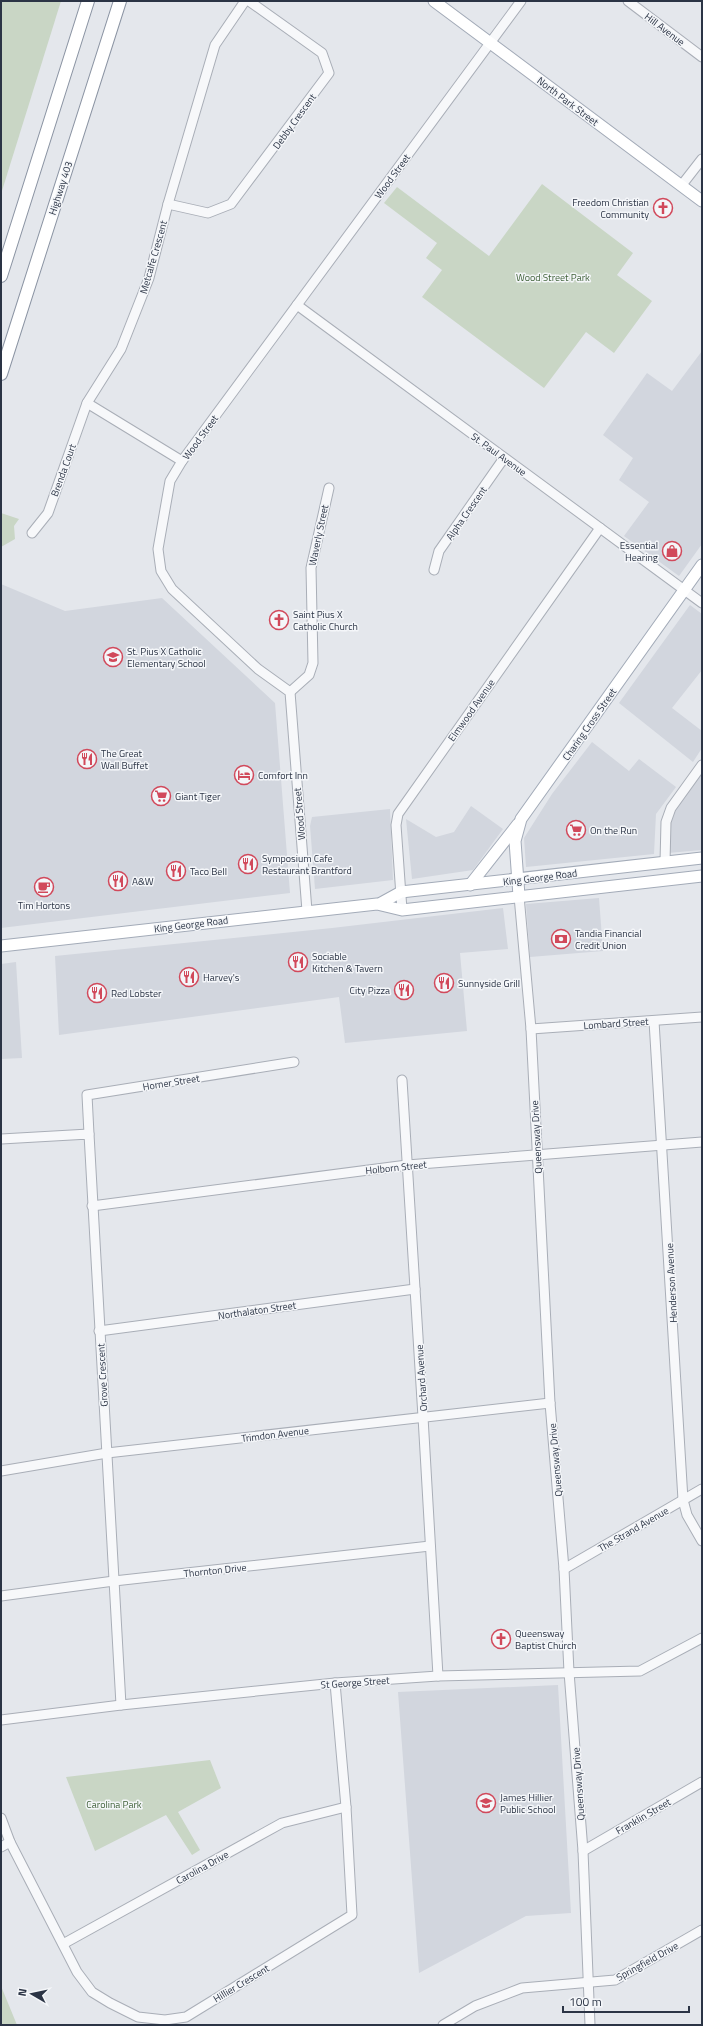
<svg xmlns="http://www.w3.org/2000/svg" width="703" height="2026" font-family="'Titillium Web',sans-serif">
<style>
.built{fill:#d2d6de}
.green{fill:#c9d6c5}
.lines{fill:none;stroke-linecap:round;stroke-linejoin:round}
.minor-casing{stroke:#a9aeb7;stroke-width:11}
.major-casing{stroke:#a3abb8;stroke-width:13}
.highway-casing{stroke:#8b94a3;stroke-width:14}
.minor{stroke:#f7f8fa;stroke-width:9}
.major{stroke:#fff;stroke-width:11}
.highway{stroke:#fff;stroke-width:12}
.labels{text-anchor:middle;stroke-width:3;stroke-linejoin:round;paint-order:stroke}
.street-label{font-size:10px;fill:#2b3445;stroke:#f4f6f9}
.poi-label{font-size:10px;fill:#2b3445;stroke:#f4f6f9;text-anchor:start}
.park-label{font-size:10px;fill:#3f6138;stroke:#f4f6f9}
</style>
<rect width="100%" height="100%" fill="#e4e7ec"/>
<g class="built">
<path d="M 702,351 L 702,544 L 679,576 L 624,536 L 649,502 L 619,480 L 633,458 L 603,435 L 647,373 L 672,391 Z"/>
<path d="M 1,584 L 65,611 L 162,598 L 275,703 L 290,893 L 1,928 Z"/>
<path d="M 690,605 L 702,614 L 702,670 L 672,708 L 702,731 L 702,748 L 693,762 L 619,703 Z"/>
<path d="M 592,742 L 629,771 L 639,759 L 676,787 L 656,814 L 654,854 L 526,867 L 524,838 L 552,794 Z"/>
<path d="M 702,773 L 702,850 L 668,853 L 669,820 L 674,809 Z"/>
<path d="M 471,806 L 503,829 L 473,870 L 412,879 L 406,819 L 436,837 L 454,832 Z"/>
<path d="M 390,809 L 393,880 L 315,889 L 310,826 L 312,817 Z"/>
<path d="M 599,898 L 603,951 L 530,957 L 526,904 Z"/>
<path d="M 503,908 L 508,949 L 460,953 L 467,1031 L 345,1043 L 339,997 L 59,1035 L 55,956 L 332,928 Z"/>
<path d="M 16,962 L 22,1058 L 1,1059 L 1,964 Z"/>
<path d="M 558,1685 L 571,1913 L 526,1916 L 419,1973 L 398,1692 Z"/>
</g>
<g class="green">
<path d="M 1,1 L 61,1 L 1,194 Z"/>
<path d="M 542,184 L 633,253 L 617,275 L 652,301 L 614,353 L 586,332 L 544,388 L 422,297 L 442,270 L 426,258 L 437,243 L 384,203 L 397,187 L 489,256 Z"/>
<path d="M 1,513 L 19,519 L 14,526 L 15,539 L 1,547 Z"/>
<path d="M 210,1760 L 221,1788 L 178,1812 L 200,1850 L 192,1855 L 166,1815 L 95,1851 L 66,1777 Z"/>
<path d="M 1,1986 L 17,2025 L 18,2025 L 1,2025 Z"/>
</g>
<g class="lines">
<defs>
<g id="minor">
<path d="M 628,1 L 702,57"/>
<path d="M 681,186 L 702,159"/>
<path d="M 168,204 L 208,213 L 231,204 L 329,73 L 322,53 L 249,1"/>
<path d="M 297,305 L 702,603"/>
<path d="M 87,403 L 182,461"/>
<path d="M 32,533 L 48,513 L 87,403 L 121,349 L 149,278 L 168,204 L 215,45 L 245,1"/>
<path d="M 434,570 L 439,551 L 504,458"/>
<path d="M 290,692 L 309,675 L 313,663 L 311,568 L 329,488"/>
<path d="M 665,862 L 666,822 L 671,808 L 702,765"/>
<path d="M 519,896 L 531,1029 L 550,1403 L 564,1569 L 569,1672 L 583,1851 L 590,2025"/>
<path d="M 402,910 L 396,825 L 398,814 L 600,528"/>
<path d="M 307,911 L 290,692 L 258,669 L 172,589 L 161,571 L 158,549 L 170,481 L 182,461 L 521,1"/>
<path d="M 654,1021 L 683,1500 L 687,1515 L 702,1541"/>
<path d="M 531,1029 L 702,1017"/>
<path d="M 402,1080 L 423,1417 L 438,1676"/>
<path d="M 89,1134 L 87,1095 L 294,1062"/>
<path d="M 1,1139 L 89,1134 L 121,1705"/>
<path d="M 92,1206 L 407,1165 L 702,1142"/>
<path d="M 99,1331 L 415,1289"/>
<path d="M 1,1471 L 107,1453 L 550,1403"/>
<path d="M 564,1569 L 702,1489"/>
<path d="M 1,1596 L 114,1581 L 430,1546"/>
<path d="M 1,1720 L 121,1705 L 335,1683 L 438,1676 L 640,1671 L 702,1638"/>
<path d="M 1,1818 L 10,1842 L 77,1972 L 92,1992 L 110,2003 L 138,2017 L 165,2020 L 186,2017 L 352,1915 L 346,1807 L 335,1683"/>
<path d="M 1,1847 L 10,1842"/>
<path d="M 583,1851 L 702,1782"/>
<path d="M 63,1944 L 282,1823 L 346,1807"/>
<path d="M 443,2025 L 475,2006 L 522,1988 L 615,1980 L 702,1930"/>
</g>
<g id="major">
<path d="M 434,1 L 702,201"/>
<path d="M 470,885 L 518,824"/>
<path d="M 519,896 L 515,841 L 521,819 L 702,565"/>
<path d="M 381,903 L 401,892 L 702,858"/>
<path d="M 1,946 L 377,904 L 402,910 L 702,876"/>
</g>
<g id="highway">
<path d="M 1,276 L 88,1"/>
<path d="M 1,374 L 120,1"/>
</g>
</defs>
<use href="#minor" class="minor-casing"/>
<use href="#major" class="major-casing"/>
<use href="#highway" class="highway-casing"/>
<use href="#minor" class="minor"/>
<use href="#major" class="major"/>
<use href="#highway" class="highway"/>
</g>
<defs>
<symbol id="church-ring" viewBox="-11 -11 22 22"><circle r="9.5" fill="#f4f6f9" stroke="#d1495b" stroke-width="1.5"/><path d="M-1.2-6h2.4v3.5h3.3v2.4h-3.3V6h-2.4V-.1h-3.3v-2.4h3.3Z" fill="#d1495b"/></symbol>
<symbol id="shop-ring" viewBox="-11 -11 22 22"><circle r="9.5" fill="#f4f6f9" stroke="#d1495b" stroke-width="1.5"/><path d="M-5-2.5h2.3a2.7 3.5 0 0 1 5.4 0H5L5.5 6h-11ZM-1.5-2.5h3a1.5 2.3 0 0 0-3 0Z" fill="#d1495b"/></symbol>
<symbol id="school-ring" viewBox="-11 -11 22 22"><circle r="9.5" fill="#f4f6f9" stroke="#d1495b" stroke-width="1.5"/><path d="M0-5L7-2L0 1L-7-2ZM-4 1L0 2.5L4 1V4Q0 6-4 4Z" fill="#d1495b"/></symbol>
<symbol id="restaurant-ring" viewBox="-11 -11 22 22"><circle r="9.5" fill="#f4f6f9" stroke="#d1495b" stroke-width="1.5"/><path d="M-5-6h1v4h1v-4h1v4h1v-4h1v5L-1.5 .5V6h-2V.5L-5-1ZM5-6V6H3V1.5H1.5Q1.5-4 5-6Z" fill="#d1495b"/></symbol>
<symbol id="hotel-ring" viewBox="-11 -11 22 22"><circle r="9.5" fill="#f4f6f9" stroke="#d1495b" stroke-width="1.5"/><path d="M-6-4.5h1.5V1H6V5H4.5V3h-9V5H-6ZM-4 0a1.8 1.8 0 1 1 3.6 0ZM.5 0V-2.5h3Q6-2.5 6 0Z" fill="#d1495b"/></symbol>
<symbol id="supermarket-ring" viewBox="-11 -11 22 22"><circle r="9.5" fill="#f4f6f9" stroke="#d1495b" stroke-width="1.5"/><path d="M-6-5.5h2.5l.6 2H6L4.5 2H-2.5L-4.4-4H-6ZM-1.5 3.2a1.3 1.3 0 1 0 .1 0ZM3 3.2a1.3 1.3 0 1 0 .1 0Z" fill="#d1495b"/></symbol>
<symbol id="cafe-ring" viewBox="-11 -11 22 22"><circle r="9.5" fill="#f4f6f9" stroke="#d1495b" stroke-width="1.5"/><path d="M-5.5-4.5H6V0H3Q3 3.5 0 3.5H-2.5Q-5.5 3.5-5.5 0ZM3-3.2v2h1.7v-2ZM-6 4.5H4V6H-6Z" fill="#d1495b"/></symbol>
<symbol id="bank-ring" viewBox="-11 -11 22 22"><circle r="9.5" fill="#f4f6f9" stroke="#d1495b" stroke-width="1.5"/><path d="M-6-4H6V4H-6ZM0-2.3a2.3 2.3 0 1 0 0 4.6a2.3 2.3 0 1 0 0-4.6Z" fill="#d1495b"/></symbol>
</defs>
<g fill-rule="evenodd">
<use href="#church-ring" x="652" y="197" width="22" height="22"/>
<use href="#shop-ring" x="661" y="540" width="22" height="22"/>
<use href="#church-ring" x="268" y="609" width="22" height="22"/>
<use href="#school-ring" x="102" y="646" width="22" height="22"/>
<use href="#restaurant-ring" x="76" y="748" width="22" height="22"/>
<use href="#hotel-ring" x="233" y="764" width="22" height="22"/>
<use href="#supermarket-ring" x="150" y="785" width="22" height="22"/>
<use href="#supermarket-ring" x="565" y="819" width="22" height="22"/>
<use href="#restaurant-ring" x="237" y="853" width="22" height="22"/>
<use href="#restaurant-ring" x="165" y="860" width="22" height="22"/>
<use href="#restaurant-ring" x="107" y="870" width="22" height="22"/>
<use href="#cafe-ring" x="33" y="876" width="22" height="22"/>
<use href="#bank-ring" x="550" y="928" width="22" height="22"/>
<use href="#restaurant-ring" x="287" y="951" width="22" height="22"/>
<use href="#restaurant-ring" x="178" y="966" width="22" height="22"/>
<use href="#restaurant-ring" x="433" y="972" width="22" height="22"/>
<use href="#restaurant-ring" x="393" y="979" width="22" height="22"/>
<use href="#restaurant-ring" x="86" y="982" width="22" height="22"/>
<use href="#church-ring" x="490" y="1628" width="22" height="22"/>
<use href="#school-ring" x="475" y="1792" width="22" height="22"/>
</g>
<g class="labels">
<g class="street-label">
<text transform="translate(665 29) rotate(37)" y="4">Hill Avenue</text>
<text transform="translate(568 101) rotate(37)" y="4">North Park Street</text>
<text transform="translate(294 121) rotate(-54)" y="4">Debby Crescent</text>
<text transform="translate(392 176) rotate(-54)" y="4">Wood Street</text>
<text transform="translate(60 188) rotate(-72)" y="4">Highway 403</text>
<text transform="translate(153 257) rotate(-74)" y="4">Metcalfe Crescent</text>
<text transform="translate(200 437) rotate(-54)" y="4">Wood Street</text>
<text transform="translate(499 454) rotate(36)" y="4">St. Paul Avenue</text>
<text transform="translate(63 470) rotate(-70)" y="4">Brenda Court</text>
<text transform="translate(466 513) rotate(-55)" y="4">Alpha Crescent</text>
<text transform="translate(318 535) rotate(-78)" y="4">Waverly Street</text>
<text transform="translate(471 710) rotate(-55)" y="4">Elmwood Avenue</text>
<text transform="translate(589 724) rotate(-55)" y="4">Charing Cross Street</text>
<text transform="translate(299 814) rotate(-95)" y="4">Wood Street</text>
<text transform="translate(540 877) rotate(-7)" y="4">King George Road</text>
<text transform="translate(191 924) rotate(-7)" y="4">King George Road</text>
<text transform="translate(616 1023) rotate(-4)" y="4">Lombard Street</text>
<text transform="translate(171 1082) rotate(-9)" y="4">Horner Street</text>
<text transform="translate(536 1137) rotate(-93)" y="4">Queensway Drive</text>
<text transform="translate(396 1167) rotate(-6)" y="4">Holborn Street</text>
<text transform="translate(671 1283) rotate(-93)" y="4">Henderson Avenue</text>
<text transform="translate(257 1310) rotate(-8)" y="4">Northalaton Street</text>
<text transform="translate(102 1375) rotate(-93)" y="4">Grove Crescent</text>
<text transform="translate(421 1378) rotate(-94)" y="4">Orchard Avenue</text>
<text transform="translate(275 1434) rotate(-7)" y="4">Trimdon Avenue</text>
<text transform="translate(555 1460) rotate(-95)" y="4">Queensway Drive</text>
<text transform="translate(633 1529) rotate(-30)" y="4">The Strand Avenue</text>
<text transform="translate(215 1570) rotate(-6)" y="4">Thornton Drive</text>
<text transform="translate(355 1682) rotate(-4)" y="4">St George Street</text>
<text transform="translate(578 1784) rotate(-94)" y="4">Queensway Drive</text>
<text transform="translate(643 1816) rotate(-30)" y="4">Franklin Street</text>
<text transform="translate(202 1867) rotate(-29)" y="4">Carolina Drive</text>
<text transform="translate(647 1961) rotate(-29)" y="4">Springfield Drive</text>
<text transform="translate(241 1983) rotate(-31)" y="4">Hillier Crescent</text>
</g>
<g class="poi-label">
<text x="649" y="206" text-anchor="end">Freedom Christian<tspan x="649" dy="12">Community</tspan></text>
<text x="658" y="549" text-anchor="end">Essential<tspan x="658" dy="12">Hearing</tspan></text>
<text x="293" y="618">Saint Pius X<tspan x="293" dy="12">Catholic Church</tspan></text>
<text x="127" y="655">St. Pius X Catholic<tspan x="127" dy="12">Elementary School</tspan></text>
<text x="101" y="757">The Great<tspan x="101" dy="12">Wall Buffet</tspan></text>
<text x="258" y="779">Comfort Inn</text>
<text x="175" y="800">Giant Tiger</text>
<text x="590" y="834">On the Run</text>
<text x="262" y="862">Symposium Cafe<tspan x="262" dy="12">Restaurant Brantford</tspan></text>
<text x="190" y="875">Taco Bell</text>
<text x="132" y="885">A&amp;W</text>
<text x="44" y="909" text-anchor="middle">Tim Hortons</text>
<text x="575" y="937">Tandia Financial<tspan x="575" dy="12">Credit Union</tspan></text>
<text x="312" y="960">Sociable<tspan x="312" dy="12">Kitchen &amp; Tavern</tspan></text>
<text x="203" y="981">Harvey's</text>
<text x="458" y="987">Sunnyside Grill</text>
<text x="390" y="994" text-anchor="end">City Pizza</text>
<text x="111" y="997">Red Lobster</text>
<text x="515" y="1637">Queensway<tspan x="515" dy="12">Baptist Church</tspan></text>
<text x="500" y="1801">James Hillier<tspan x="500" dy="12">Public School</tspan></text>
</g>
<g class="park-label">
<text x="553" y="281">Wood Street Park</text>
<text x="114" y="1808">Carolina Park</text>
</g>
</g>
<rect width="703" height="2026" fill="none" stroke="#2b3445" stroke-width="4"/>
<g transform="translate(32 1994) rotate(279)" stroke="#f4f6f9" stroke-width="3" paint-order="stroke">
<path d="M0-3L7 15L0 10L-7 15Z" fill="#2b3445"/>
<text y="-6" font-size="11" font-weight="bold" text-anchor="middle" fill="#2b3445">N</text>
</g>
<path d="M563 2006v6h126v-6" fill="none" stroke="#2b3445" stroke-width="2"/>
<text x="569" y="2006" font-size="12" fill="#2b3445" stroke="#f4f6f9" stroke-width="3" paint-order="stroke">100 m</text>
</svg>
